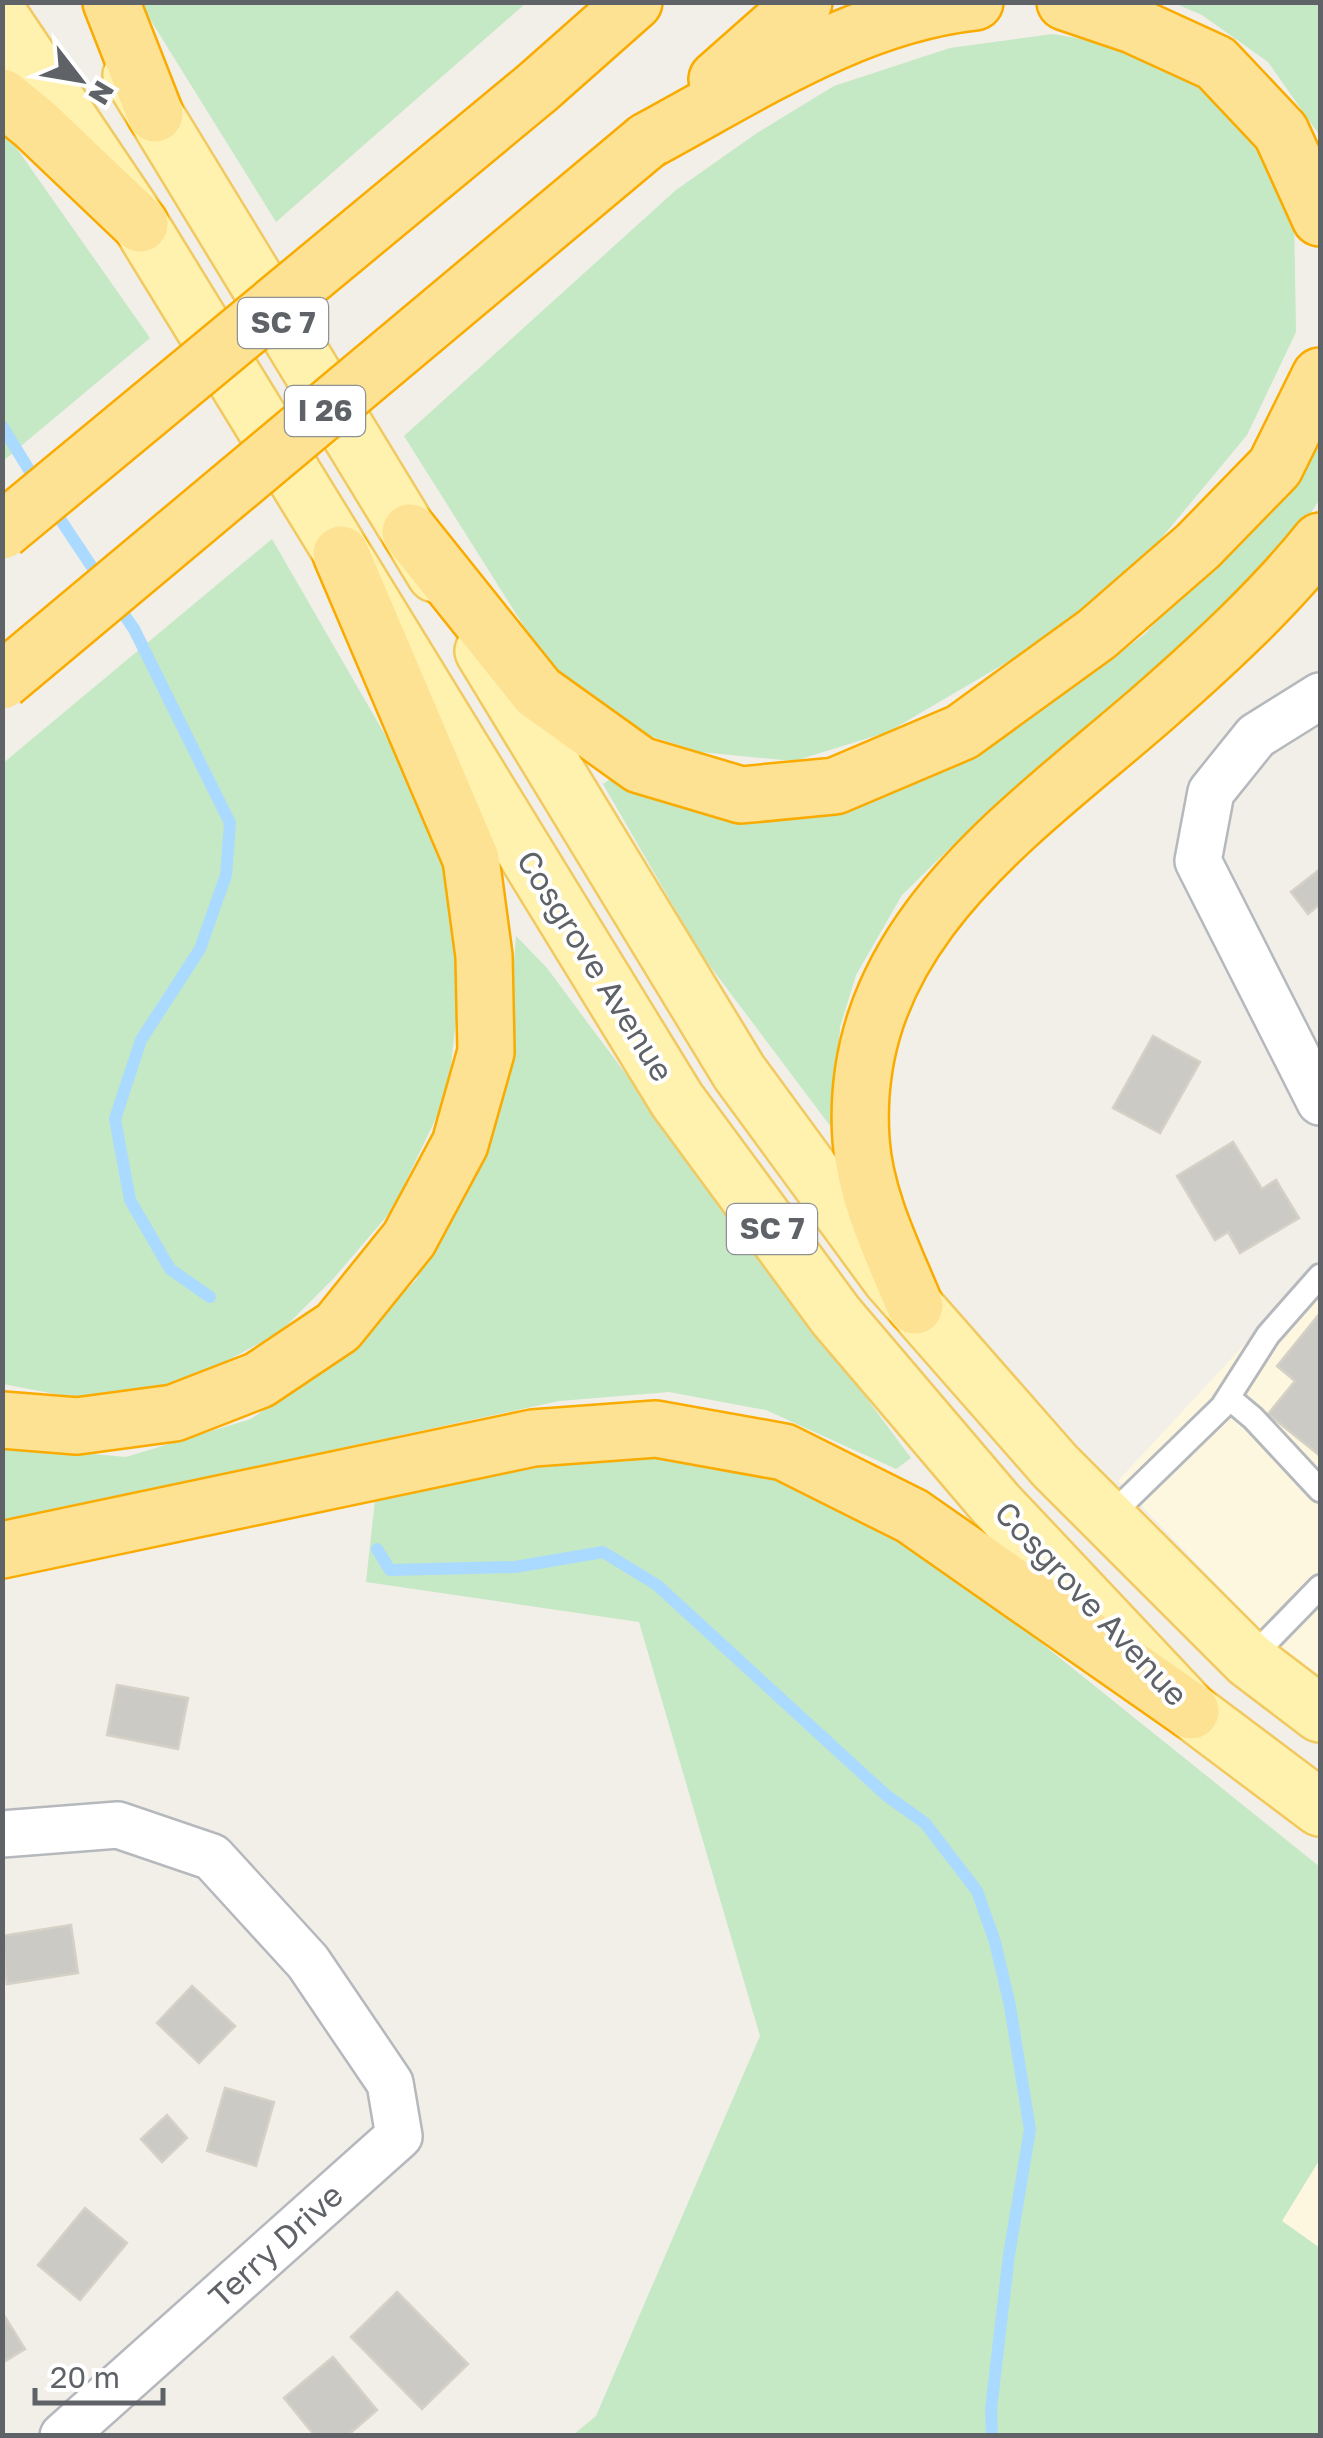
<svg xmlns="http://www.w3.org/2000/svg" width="1323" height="2438" font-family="'Golos Text',sans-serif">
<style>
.commercial{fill:#fef7e0}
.green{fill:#c5e8c5}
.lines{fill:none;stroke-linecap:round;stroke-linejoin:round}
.stream{stroke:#aadaff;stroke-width:12}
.building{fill:#cccac5;stroke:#d6d1c6;stroke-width:2.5}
.service-casing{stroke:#b5b8bc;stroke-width:28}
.minor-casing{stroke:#b5b8bc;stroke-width:50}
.primary-casing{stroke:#f2c960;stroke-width:60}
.motorway-casing{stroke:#f9ab00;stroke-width:60}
.service{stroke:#fff;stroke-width:22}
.minor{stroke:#fff;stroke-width:45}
.primary{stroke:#fff2af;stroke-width:55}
.motorway{stroke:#fde293;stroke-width:55}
.motorway-bridge-casing{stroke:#f9ab00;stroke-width:60;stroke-linecap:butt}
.motorway-bridge{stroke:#fde293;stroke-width:55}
.labels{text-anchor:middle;stroke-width:8;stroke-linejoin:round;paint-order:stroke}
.shield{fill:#fff;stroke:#8f9295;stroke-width:2.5}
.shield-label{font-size:30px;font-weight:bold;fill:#5f6368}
.street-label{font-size:32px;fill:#5f6368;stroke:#fff}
</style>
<rect width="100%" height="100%" fill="#f1efe8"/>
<g class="commercial">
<path d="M 1320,1263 L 1320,1683 L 1276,1646 L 1118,1481 Z"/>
<path d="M 1320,2159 L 1320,2248 L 1281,2221 Z"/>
</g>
<g class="green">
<path d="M 140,3 L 526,3 L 276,222 Z"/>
<path d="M 1174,3 L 1320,3 L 1320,136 L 1268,62 L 1202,15 Z"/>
<path d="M 1053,34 L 1133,48 L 1197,76 L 1263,136 L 1294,215 L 1296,332 L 1247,435 L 1115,594 L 1004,664 L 888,732 L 794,761 L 700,752 L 622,727 L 559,682 L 404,436 L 676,190 L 757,133 L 834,86 L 950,48 Z"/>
<path d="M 3,137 L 15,146 L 150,338 L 3,461 Z"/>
<path d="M 1320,416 L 1320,499 L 1306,520 L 1227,607 L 1032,784 L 950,848 L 902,895 L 856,975 L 840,1027 L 834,1131 L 701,954 L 603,784 L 616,775 L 744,822 L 1009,734 L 1144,635 L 1248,524 Z"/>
<path d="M 272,539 L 425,804 L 464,944 L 448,1093 L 392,1210 L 333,1279 L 280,1332 L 192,1380 L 92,1401 L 3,1384 L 2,764 Z"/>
<path d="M 516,936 L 547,968 L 911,1458 L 896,1469 L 766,1410 L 669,1392 L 559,1401 L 3,1521 L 2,1446 L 126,1457 L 251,1419 L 340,1356 L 416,1280 L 504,1093 Z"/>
<path d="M 612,1451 L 736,1460 L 902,1531 L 1320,1867 L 1320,2159 L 1282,2221 L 1320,2248 L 1320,2435 L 573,2435 L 596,2416 L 760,2036 L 639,1622 L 366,1582 L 375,1500 Z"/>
</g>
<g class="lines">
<g class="stream">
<path d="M 2,426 L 39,486"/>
<path d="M 52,507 L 102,582"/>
<path d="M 116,603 L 134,629 L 230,823 L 226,875 L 200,949 L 141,1040 L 115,1119 L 130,1200 L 170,1269 L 210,1297"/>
<path d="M 377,1549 L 390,1570 L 515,1567 L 603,1552 L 657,1585 L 887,1796 L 925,1823 L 977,1891 L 995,1942 L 1010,2006 L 1030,2130 L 1009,2255 L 991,2409 L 992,2436"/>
</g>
</g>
<g class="building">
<path d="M 1320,869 L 1320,904 L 1308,914 L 1291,892 Z"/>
<path d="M 1153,1036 L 1200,1062 L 1160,1133 L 1113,1108 Z"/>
<path d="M 1233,1142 L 1262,1189 L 1276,1180 L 1299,1218 L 1240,1253 L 1228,1232 L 1215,1240 L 1177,1176 Z"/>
<path d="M 1320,1313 L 1320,1456 L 1268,1414 L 1295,1381 L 1277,1366 Z"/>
<path d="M 117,1685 L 188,1698 L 178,1749 L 107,1735 Z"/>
<path d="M 71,1925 L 78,1973 L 7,1984 L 2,1936 Z"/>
<path d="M 192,1986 L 235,2026 L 199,2063 L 157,2023 Z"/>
<path d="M 225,2088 L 274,2102 L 256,2166 L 207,2151 Z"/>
<path d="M 167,2115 L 187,2138 L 162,2162 L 141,2139 Z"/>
<path d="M 85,2208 L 127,2243 L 80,2300 L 38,2265 Z"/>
<path d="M 397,2292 L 468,2364 L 422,2409 L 351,2337 Z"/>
<path d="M 2,2312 L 25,2349 L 2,2363 Z"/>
<path d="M 333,2357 L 377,2410 L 347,2436 L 315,2436 L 284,2398 Z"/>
</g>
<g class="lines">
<defs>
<g id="service">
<path d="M 1229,1398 L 1253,1418 L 1320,1490"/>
<path d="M 1108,1518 L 1222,1407 L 1268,1335 L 1320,1276"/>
<path d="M 1249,1660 L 1320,1587"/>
</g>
<g id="minor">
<path d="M 1320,696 L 1256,736 L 1211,792 L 1198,861 L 1320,1102"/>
<path d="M 2,1834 L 118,1825 L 212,1857 L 308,1962 L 390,2083 L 399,2136 L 63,2436"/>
</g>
<g id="primary">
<path d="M 2,19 L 140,224 L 677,1100 L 836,1316 L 996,1504 L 1191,1711 L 1320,1808"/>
<path d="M 131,75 L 435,574"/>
<path d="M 483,651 L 739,1072 L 890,1278 L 1055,1466 L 1249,1660 L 1320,1714"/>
</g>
<g id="motorway">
<path d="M 111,2 L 155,114"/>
<path d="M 1065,2 L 1133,25 L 1216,63 L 1281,132 L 1320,218"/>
<path d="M 717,79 L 804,2"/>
<path d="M 538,87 L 634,2"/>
<path d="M 2,97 L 35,124 L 140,224"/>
<path d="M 647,141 C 751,85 856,15 975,2"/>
<path d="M 410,532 L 538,692 L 640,765 L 741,795 L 835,786 L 962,732 L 1097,634 L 1198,546 L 1275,467 L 1320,376"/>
<path d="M 915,1306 C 893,1253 865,1198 861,1140 C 847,936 1019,825 1154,707 C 1212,656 1272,601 1320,541"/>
<path d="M 2,1420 L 77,1426 L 174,1413 L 259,1380 L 338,1327 L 409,1239 L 460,1144 L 486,1052 L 484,956 L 471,859 L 341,554"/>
<path d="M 2,1550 L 533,1438 L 656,1429 L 784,1452 L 912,1516 L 1191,1711"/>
</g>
</defs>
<use href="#service" class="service-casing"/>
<use href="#minor" class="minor-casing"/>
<use href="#primary" class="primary-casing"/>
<use href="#motorway" class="motorway-casing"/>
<use href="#service" class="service"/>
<use href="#minor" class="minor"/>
<use href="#primary" class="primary"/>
<use href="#motorway" class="motorway"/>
<defs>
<g id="motorway-bridge">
<path d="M 2,531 L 538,87"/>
<path d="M 2,681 L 647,141"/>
</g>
</defs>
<use href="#motorway-bridge" class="motorway-bridge-casing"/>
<use href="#motorway-bridge" class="motorway-bridge"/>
</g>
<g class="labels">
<g class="shield">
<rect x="238" y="298" width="90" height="50" rx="8"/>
<rect x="285" y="386" width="80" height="50" rx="8"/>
<rect x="727" y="1204" width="90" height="50" rx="8"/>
</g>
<g class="shield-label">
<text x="283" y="333">SC 7</text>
<text x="325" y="421">I 26</text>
<text x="772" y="1239">SC 7</text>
</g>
<g class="street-label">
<text transform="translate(595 966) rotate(58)" y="11">Cosgrove Avenue</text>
<text transform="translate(1091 1604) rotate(47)" y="11">Cosgrove Avenue</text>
<text transform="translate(276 2246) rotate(-42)" y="11">Terry Drive</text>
</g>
</g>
<rect width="1323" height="2438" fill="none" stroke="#5f6368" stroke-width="10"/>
<g transform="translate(80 80) rotate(121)" stroke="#ffffff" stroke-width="8" paint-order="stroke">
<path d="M0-8L18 38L0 25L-18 38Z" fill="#5f6368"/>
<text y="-15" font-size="28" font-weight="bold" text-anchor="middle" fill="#5f6368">N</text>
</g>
<path d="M35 2388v15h128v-15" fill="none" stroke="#5f6368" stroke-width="5"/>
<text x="50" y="2388" font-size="30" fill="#5f6368" stroke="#ffffff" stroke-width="8" paint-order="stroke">20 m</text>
</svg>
